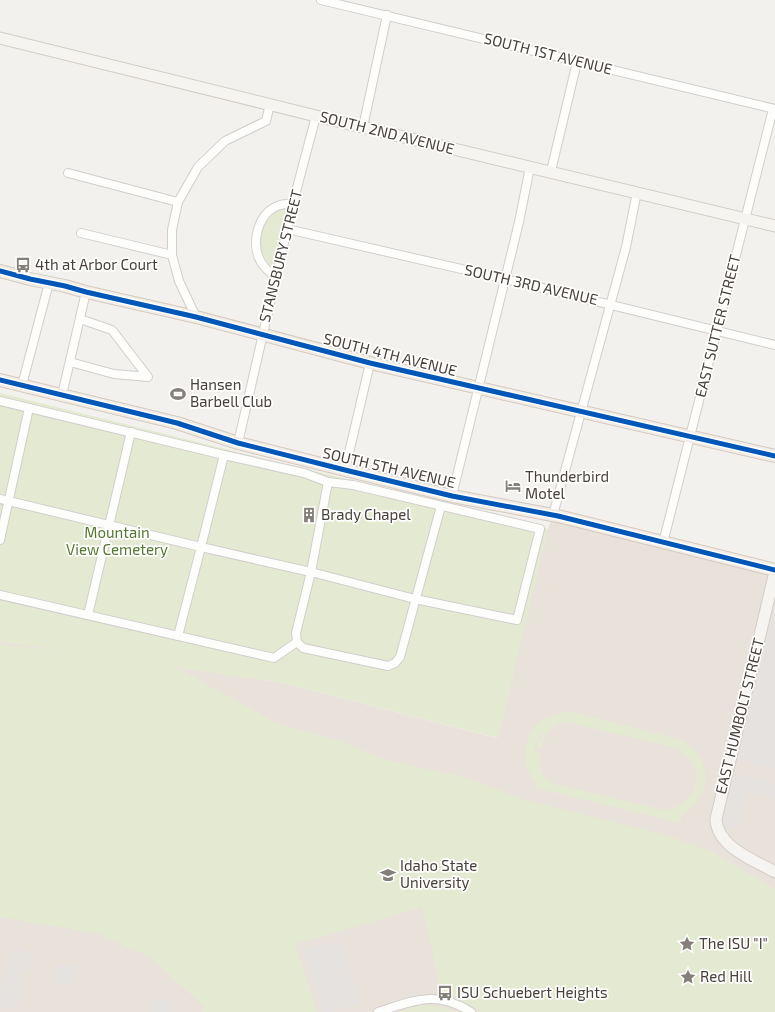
<svg xmlns="http://www.w3.org/2000/svg" width="775" height="1012" font-family="'Exo 2',sans-serif">
<style>
.education{fill:#e9e2da}
.green{fill:#e4ead1;fill-rule:evenodd}
.parking{fill:#e5e2df}
.lines{fill:none;stroke-linecap:round;stroke-linejoin:round}
.street-casing{stroke:#d1cecc;stroke-width:10}
.secondary-casing{stroke:#d3cec6;stroke-width:13}
.primary-casing{stroke:#d4c9bd;stroke-width:14}
.street{stroke:#fdfdfc;stroke-width:8}
.secondary{stroke:#f6f4f1;stroke-width:11}
.primary{stroke:#f1ede6;stroke-width:12}
.cycleway-casing{stroke:#fff;stroke-width:8}
.cycleway{stroke:#0057b8;stroke-width:5}
.labels{text-anchor:middle;stroke-width:3.5;stroke-linejoin:round;paint-order:stroke}
.street-label{font-size:15px;fill:#49413a;stroke:#fff}
.poi-label{font-size:15px;fill:#49413a;stroke:#fff;text-anchor:start}
.park-label{font-size:15px;fill:#567731;stroke:#fff}
</style>
<rect width="100%" height="100%" fill="#f3f1ee"/>
<path class="education" d="M 553,515 L 775,570 L 775,1012 L 0,1012 L 0,641 L 279,682 L 497,738 L 548,529 Z"/>
<g class="green">
<path d="M 279,209 L 286,209 L 288,211 L 275,266 L 272,267 C 253,248 259,224 279,209 Z"/>
<path d="M 0,393 L 548,529 L 498,738 L 279,682 L 175,667 L 276,723 L 332,739 L 344,742 L 382,759 L 463,777 L 522,799 L 662,834 L 710,851 L 775,889 L 775,1012 L 480,1012 L 461,1000 L 441,991 L 422,907 L 295,944 L 317,1012 L 203,1012 L 203,1006 L 152,958 L 97,933 L 0,917 L 0,645 L 60,650 L 0,641 Z"/>
<path d="M 563,712 L 572,712 L 680,740 C 713,756 714,796 682,815 L 680,823 L 536,788 L 537,783 C 521,769 522,741 535,726 C 542,718 553,715 563,712 ZM 567,722 L 676,748 C 709,765 701,805 664,810 L 555,784 C 540,777 538,768 540,752 L 536,751 L 535,757 C 533,748 536,740 543,733 L 537,747 L 541,748 C 546,733 550,724 567,722 Z"/>
<path d="M 422,1005 C 435,1005 444,1008 456,1012 L 398,1012 Z"/>
</g>
<g class="parking">
<path d="M 772,600 L 775,600 L 775,769 L 733,759 Z"/>
<path d="M 732,772 L 775,784 L 775,799 L 747,791 L 737,828 L 718,823 Z"/>
<path d="M 340,939 L 360,1003 L 331,1012 L 323,1012 L 303,951 Z"/>
<path d="M 21,946 L 35,959 L 24,972 L 19,969 L 16,977 L 23,978 L 17,1010 L 0,1008 L 2,975 L 8,976 L 9,967 L 12,964 L 8,960 Z"/>
<path d="M 57,964 L 76,966 L 73,985 L 55,983 Z"/>
<path d="M 152,999 L 172,1001 L 171,1012 L 150,1012 Z"/>
</g>
<g class="lines">
<defs>
<g id="street">
<path d="M 321,0 L 775,109"/>
<path d="M 363,127 L 387,15"/>
<path d="M 551,171 L 577,62"/>
<path d="M 68,173 L 178,202"/>
<path d="M 287,229 L 505,279 L 775,345"/>
<path d="M 81,233 L 172,255"/>
<path d="M 276,278 C 271,273 265,269 261,262 C 250,243 258,212 280,205 C 284,204 289,204 293,203"/>
<path d="M 196,317 L 179,281 L 172,255 L 172,230 L 178,202 L 198,167 L 225,141 L 266,121 L 270,104"/>
<path d="M 70,362 L 114,374 L 148,377 L 112,330 L 80,319"/>
<path d="M 22,385 L 49,283"/>
<path d="M 62,395 L 86,292"/>
<path d="M 0,401 L 224,455"/>
<path d="M 238,443 L 293,203 L 316,116"/>
<path d="M 345,470 L 370,363"/>
<path d="M 328,482 L 311,572 L 201,547 L 224,455 L 304,473 L 328,482 L 353,485 L 540,529 L 517,620 L 415,599 L 311,572 L 296,633 L 297,642 L 303,648 L 388,666 L 395,663 L 400,657 L 441,506"/>
<path d="M 452,496 L 519,222 L 530,167"/>
<path d="M 0,499 L 201,547 L 178,636"/>
<path d="M 553,515 L 626,247 L 637,192"/>
<path d="M 0,540 L 29,408"/>
<path d="M 663,543 L 773,109"/>
<path d="M 0,595 L 274,658 L 297,642"/>
<path d="M 88,615 L 131,432"/>
<path d="M 378,1012 C 413,1001 436,989 471,1012"/>
</g>
<g id="secondary">
<path d="M 0,38 L 316,116 L 775,226"/>
<path d="M 775,572 L 716,819 C 717,847 754,860 775,872"/>
</g>
<g id="primary">
<path d="M 0,271 L 30,279 L 65,286 L 86,292 L 196,317 L 370,363 L 775,456"/>
<path d="M 0,380 L 177,423 L 238,443 L 345,470 L 452,496 L 558,516 L 775,570"/>
</g>
</defs>
<use href="#street" class="street-casing"/>
<use href="#secondary" class="secondary-casing"/>
<use href="#primary" class="primary-casing"/>
<use href="#street" class="street"/>
<use href="#secondary" class="secondary"/>
<use href="#primary" class="primary"/>
<defs>
<g id="cycleway">
<path d="M 0,271 L 30,279 L 65,286 L 86,292 L 196,317 L 370,363 L 775,456"/>
<path d="M 0,380 L 177,423 L 238,443 L 345,470 L 452,496 L 558,516 L 775,570"/>
</g>
</defs>
<use href="#cycleway" class="cycleway-casing"/>
<use href="#cycleway" class="cycleway"/>
</g>
<defs>
<symbol id="bus-bare" viewBox="-9 -9 18 18"><path d="M-5-6H5V4H4V6H2V4H-2V6H-4V4H-5ZM-3.5-4V0h7V-4ZM-3.5 1.2v1.5H-2V1.2ZM2 1.2v1.5H3.5V1.2Z" fill="#847f79" stroke="#fff" stroke-width="2.5" paint-order="stroke"/></symbol>
<symbol id="stadium-bare" viewBox="-9 -9 18 18"><path d="M0-5a6.5 5 0 1 0 0 10a6.5 5 0 1 0 0-10ZM-3.5-1.8h7v3.6h-7Z" fill="#847f79" stroke="#fff" stroke-width="2.5" paint-order="stroke"/></symbol>
<symbol id="hotel-bare" viewBox="-9 -9 18 18"><path d="M-6-4.5h1.5V1H6V5H4.5V3h-9V5H-6ZM-4 0a1.8 1.8 0 1 1 3.6 0ZM.5 0V-2.5h3Q6-2.5 6 0Z" fill="#847f79" stroke="#fff" stroke-width="2.5" paint-order="stroke"/></symbol>
<symbol id="building-bare" viewBox="-9 -9 18 18"><path d="M-4-6H4V6H1V3H-1V6H-4ZM-2.5-4.3h1.7v1.8h-1.7ZM.8-4.3h1.7v1.8H.8ZM-2.5-1h1.7V.8h-1.7ZM.8-1h1.7V.8H.8Z" fill="#847f79" stroke="#fff" stroke-width="2.5" paint-order="stroke"/></symbol>
<symbol id="university-bare" viewBox="-9 -9 18 18"><path d="M0-5L7-2L0 1L-7-2ZM-4 1L0 2.5L4 1V4Q0 6-4 4Z" fill="#847f79" stroke="#fff" stroke-width="2.5" paint-order="stroke"/></symbol>
<symbol id="sight-bare" viewBox="-9 -9 18 18"><path d="M0-6L1.8-2.2L6-1.7L2.9 1.2L3.7 5.4L0 3.3L-3.7 5.4L-2.9 1.2L-6-1.7L-1.8-2.2Z" fill="#847f79" stroke="#fff" stroke-width="2.5" paint-order="stroke"/></symbol>
</defs>
<g fill-rule="evenodd">
<use href="#bus-bare" x="12" y="254" width="22" height="22"/>
<use href="#stadium-bare" x="167" y="383" width="22" height="22"/>
<use href="#hotel-bare" x="502" y="475" width="22" height="22"/>
<use href="#building-bare" x="298" y="504" width="22" height="22"/>
<use href="#university-bare" x="377" y="864" width="22" height="22"/>
<use href="#sight-bare" x="676" y="933" width="22" height="22"/>
<use href="#sight-bare" x="677" y="966" width="22" height="22"/>
<use href="#bus-bare" x="434" y="982" width="22" height="22"/>
</g>
<g class="labels">
<g class="street-label">
<text transform="translate(548 54) rotate(14)" y="5">SOUTH 1ST AVENUE</text>
<text transform="translate(387 133) rotate(14)" y="5">SOUTH 2ND AVENUE</text>
<text transform="translate(281 256) rotate(-76)" y="5">STANSBURY STREET</text>
<text transform="translate(531 285) rotate(13)" y="5">SOUTH 3RD AVENUE</text>
<text transform="translate(718 326) rotate(-76)" y="5">EAST SUTTER STREET</text>
<text transform="translate(390 355) rotate(14)" y="5">SOUTH 4TH AVENUE</text>
<text transform="translate(389 468) rotate(13)" y="5">SOUTH 5TH AVENUE</text>
<text transform="translate(740 716) rotate(-76)" y="5">EAST HUMBOLT STREET</text>
</g>
<g class="poi-label">
<text x="35" y="270">4th at Arbor Court</text>
<text x="190" y="390">Hansen<tspan x="190" dy="17">Barbell Club</tspan></text>
<text x="525" y="482">Thunderbird<tspan x="525" dy="17">Motel</tspan></text>
<text x="321" y="520">Brady Chapel</text>
<text x="400" y="871">Idaho State<tspan x="400" dy="17">University</tspan></text>
<text x="699" y="949">The ISU "I"</text>
<text x="700" y="982">Red Hill</text>
<text x="457" y="998">ISU Schuebert Heights</text>
</g>
<g class="park-label">
<text x="117" y="538">Mountain<tspan x="117" dy="17">View Cemetery</tspan></text>
</g>
</g>
</svg>
